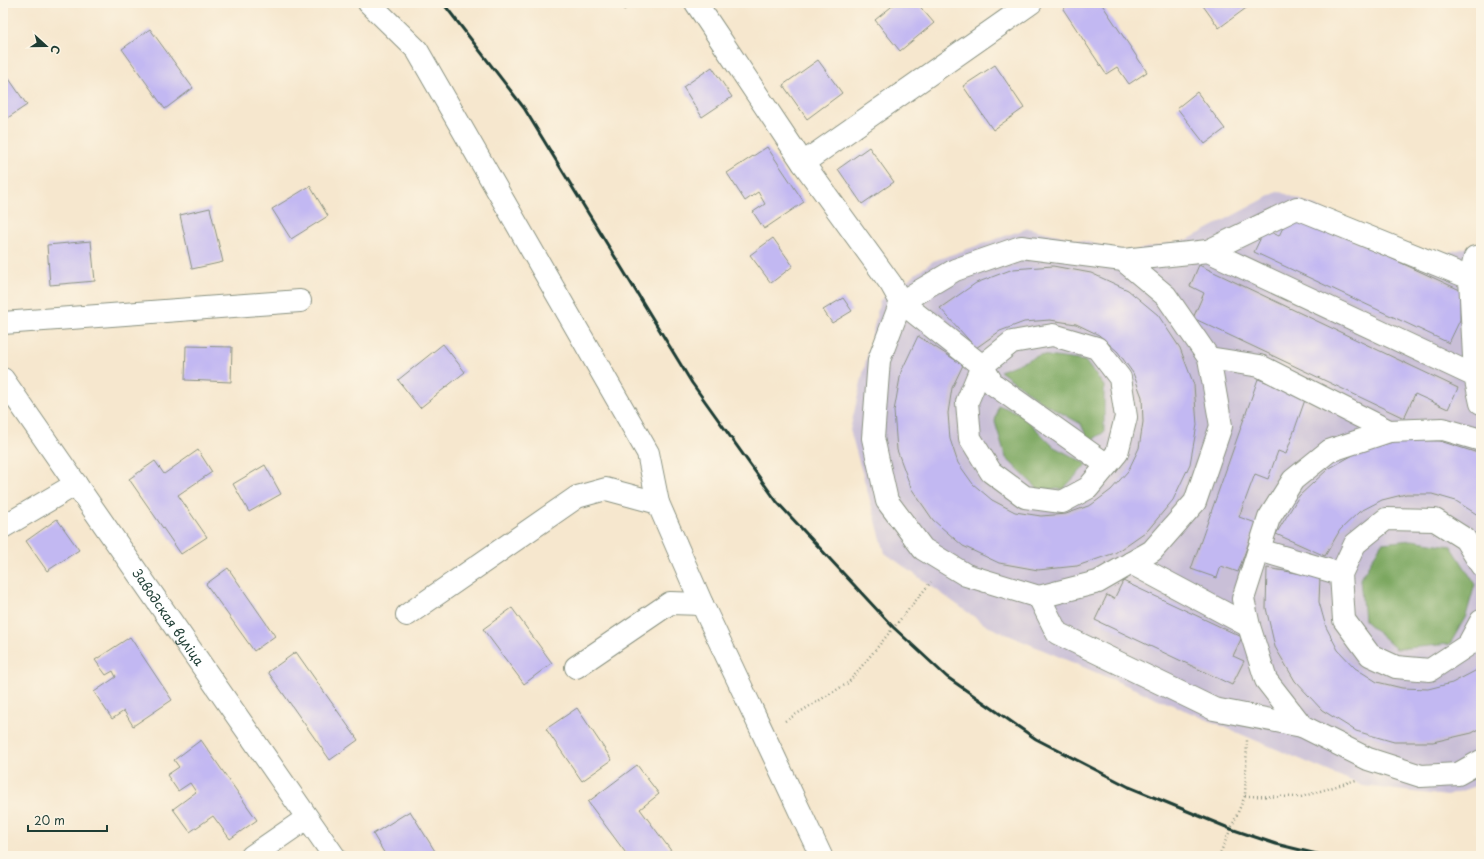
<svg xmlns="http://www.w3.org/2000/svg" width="1484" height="859" font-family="'Playpen Sans',sans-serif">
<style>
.industrial{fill:#c9bfd7}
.forest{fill:#7ca760;stroke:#4e724a}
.building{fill:#c2b8f2}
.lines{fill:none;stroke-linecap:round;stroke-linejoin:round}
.minor-casing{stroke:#8a9281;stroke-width:24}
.path{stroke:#8a9281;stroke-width:2.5;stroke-dasharray:1 3;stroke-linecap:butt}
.minor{stroke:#fff;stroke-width:22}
.rail{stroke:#1f3d34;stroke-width:3}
.labels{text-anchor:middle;stroke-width:3.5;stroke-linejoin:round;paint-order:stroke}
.street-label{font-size:13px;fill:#1f3d34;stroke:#fcf5e5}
</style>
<rect width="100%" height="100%" fill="#fcf5e5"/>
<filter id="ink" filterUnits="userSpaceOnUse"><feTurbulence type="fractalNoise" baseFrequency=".025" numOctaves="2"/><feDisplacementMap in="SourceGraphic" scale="8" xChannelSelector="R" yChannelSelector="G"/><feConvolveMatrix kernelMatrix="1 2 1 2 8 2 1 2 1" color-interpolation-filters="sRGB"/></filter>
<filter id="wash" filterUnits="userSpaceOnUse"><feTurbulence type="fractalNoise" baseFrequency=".012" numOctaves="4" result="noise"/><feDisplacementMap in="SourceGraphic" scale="16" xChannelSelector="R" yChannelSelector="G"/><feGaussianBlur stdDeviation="0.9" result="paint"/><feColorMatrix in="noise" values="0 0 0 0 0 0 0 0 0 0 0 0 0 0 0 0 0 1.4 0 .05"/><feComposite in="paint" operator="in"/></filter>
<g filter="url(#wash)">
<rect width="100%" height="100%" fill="#f6e7ce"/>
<path class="industrial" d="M 1279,191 L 1433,256 L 1481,244 L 1481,784 L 1447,796 L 1363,786 L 987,626 L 885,553 L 850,430 L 880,300 L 933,261 L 1028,228 L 1129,252 L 1189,239 Z"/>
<g class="forest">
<path d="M 1040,355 L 1085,361 L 1104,386 L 1104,432 L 1089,442 L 1081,424 L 1040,401 L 1000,371 Z"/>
<path d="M 998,405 L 1021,414 L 1054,447 L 1087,464 L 1063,489 L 1038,489 L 1006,458 L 995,422 Z"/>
<path d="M 1412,540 L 1451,546 L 1475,584 L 1466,616 L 1450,644 L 1396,649 L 1364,620 L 1360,579 L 1382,543 Z"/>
</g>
<g id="blocks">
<g class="building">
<path d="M 619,3 L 634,3 L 624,10 Z"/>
<path d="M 896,3 L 917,3 L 934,23 L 900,51 L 875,20 Z"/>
<path d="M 1072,3 L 1101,3 L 1147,72 L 1129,84 L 1117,67 L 1106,74 L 1063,9 Z"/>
<path d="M 1201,3 L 1253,3 L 1219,28 Z"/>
<path d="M 150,29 L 193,88 L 165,109 L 122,49 Z"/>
<path d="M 818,60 L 842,93 L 807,119 L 783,85 Z"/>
<path d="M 995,65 L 1024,108 L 993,130 L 963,86 Z"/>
<path d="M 712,67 L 732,97 L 702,117 L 683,87 Z"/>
<path d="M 3,70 L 27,105 L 3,121 Z"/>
<path d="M 1197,92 L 1225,129 L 1205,144 L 1177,108 Z"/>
<path d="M 767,147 L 804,202 L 764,229 L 753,212 L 765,204 L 758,192 L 745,201 L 727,173 Z"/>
<path d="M 869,147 L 894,182 L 862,204 L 838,169 Z"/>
<path d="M 310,186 L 328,216 L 291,239 L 272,209 Z"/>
<path d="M 210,208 L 223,262 L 192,269 L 180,215 Z"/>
<path d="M 1308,220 L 1460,290 L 1460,320 L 1449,343 L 1254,252 L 1265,229 L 1279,236 L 1286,221 Z"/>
<path d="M 773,238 L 793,266 L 771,283 L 750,255 Z"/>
<path d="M 91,241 L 95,281 L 50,285 L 47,245 Z"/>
<path d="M 1199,265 L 1458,388 L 1448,409 L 1415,394 L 1404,418 L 1193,318 L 1204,293 L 1190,286 Z"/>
<path d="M 1053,266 L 1091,273 L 1128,290 L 1158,315 L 1180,348 L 1194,385 L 1197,425 L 1190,464 L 1173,500 L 1148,530 L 1115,553 L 1077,566 L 1038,570 L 999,563 L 963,546 L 933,520 L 911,488 L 897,450 L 894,411 L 901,372 L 918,336 L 963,365 L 952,388 L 948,413 L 950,439 L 958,463 L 973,484 L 992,500 L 1015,512 L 1041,516 L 1066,514 L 1091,505 L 1111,490 L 1128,471 L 1139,448 L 1143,422 L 1142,397 L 1133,373 L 1118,352 L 1099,335 L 1076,324 L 1050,320 L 1024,322 L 1000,331 L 976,348 L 940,308 L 976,283 L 1013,269 Z"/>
<path d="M 843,298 L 852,311 L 832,323 L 823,310 Z"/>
<path d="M 443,344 L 465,372 L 420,408 L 398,380 Z"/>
<path d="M 186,346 L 232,347 L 231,382 L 185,380 Z"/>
<path d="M 1258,379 L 1306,397 L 1286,454 L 1278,451 L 1268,479 L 1255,474 L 1239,517 L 1256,523 L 1238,572 L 1221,566 L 1217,578 L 1191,569 Z"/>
<path d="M 1401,440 L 1440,441 L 1481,454 L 1481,517 L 1456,501 L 1432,494 L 1406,494 L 1382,500 L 1359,512 L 1340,530 L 1325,556 L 1276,534 L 1299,496 L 1328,469 L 1362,450 Z"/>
<path d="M 198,450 L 212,472 L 178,495 L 207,537 L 181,554 L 129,479 L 155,461 L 164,474 Z"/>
<path d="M 265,465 L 281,494 L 249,512 L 233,484 Z"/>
<path d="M 57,519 L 79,550 L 47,571 L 26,541 Z"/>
<path d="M 228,568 L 275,636 L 254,651 L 206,584 Z"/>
<path d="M 1267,568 L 1320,577 L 1319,602 L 1326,627 L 1338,650 L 1355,668 L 1377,682 L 1402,688 L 1428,689 L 1452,683 L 1475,671 L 1481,665 L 1481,728 L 1472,733 L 1433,742 L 1394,742 L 1356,731 L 1322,710 L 1295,681 L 1275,647 L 1266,608 Z"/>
<path d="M 1123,581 L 1242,637 L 1233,656 L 1244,661 L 1232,685 L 1095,620 L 1107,595 L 1114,599 Z"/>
<path d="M 512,608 L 552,663 L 524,684 L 483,629 Z"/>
<path d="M 130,637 L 172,700 L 133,726 L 124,711 L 112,719 L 94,692 L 116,677 L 113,671 L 106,675 L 95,660 Z"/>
<path d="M 296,652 L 358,740 L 330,760 L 268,672 Z"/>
<path d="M 577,708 L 612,760 L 582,781 L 546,729 Z"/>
<path d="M 201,740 L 257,820 L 230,839 L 213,816 L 190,832 L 173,809 L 196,792 L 190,783 L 178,791 L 167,775 L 179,767 L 174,760 Z"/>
<path d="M 637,765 L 659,794 L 640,809 L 675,856 L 628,856 L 588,802 Z"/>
<path d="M 410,811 L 438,856 L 386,856 L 373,834 Z"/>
</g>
</g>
</g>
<g filter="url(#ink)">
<use href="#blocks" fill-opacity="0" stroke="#8a9281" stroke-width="1"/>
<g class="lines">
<defs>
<g id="minor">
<path d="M 369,3 L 417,50 L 648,453 L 658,503 L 702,604 L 821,856"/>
<path d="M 696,3 L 803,163 L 891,284 L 901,302 L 982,366 L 1012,342 L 1053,335 L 1097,348 L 1120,378 L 1126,417 L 1117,453 L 1088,488 L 1062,502 L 1025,497 L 991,472 L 970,438 L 967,402 L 982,366"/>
<path d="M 803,163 L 1031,3"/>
<path d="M 1021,247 L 1123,260 L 1166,296 L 1209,358 L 1221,426 L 1195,502 L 1152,551 L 1098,582 L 1039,597 L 966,575 L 923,549 L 887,501 L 873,438 L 879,360 L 901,302 L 955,270 Z"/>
<path d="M 1208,251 L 1297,208 L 1470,278 L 1475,376"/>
<path d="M 1123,260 L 1208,251 L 1475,376 L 1481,403"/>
<path d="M 1470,278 L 1475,257 L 1481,256"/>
<path d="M 3,323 L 300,301"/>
<path d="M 1209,358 L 1260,366 L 1389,431"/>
<path d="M 982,366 L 993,384 L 1107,465"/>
<path id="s1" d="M 3,379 L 334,856"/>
<path d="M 3,527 L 76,484"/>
<path d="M 1259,550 L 1341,574"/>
<path d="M 1131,563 L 1249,626"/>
<path d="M 1481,565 L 1465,539 L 1435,520 L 1386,519 L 1355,544 L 1341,574 L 1344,620 L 1370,655 L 1396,667 L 1430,670 L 1468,645 L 1481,621"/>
<path d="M 1039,597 L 1057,633 L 1214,709 L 1302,726 L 1368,759 L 1421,776 L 1458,774 L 1481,761"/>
<path d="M 407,615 L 577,497 L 606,489 L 658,503"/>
<path d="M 576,667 L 670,603 L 702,604"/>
<path d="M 1302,726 L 1266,680 L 1249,626 L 1243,599 L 1269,518 L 1293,480 L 1329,451 L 1389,431 L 1443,429 L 1481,440"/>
<path d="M 252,856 L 307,818"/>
</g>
</defs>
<use href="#minor" class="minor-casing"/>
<g class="path">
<path d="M 785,721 L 848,683 L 931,582"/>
<path d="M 1245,796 L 1301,797 L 1356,780"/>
<path d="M 1219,856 L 1245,796 L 1247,740"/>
</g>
<use href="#minor" class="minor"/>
<path class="rail" d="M 443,3 L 524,108 L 692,383 L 777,502 L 893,627 L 947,677 L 1036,739 L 1129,787 L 1231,829 L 1276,844 L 1325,856"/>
</g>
</g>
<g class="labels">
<g class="street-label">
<text dy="5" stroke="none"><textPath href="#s1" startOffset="290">Заводская вуліца</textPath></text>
</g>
</g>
<rect width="1484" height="859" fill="none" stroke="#fcf5e5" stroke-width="16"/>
<g transform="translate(46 46) rotate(111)" stroke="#fcf5e5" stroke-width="3" paint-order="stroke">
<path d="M0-3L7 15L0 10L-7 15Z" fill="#1f3d34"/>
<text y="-6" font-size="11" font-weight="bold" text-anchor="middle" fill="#1f3d34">С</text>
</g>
<path d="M28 825v6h79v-6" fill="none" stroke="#1f3d34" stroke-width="2"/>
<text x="34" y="825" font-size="12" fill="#1f3d34" stroke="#fcf5e5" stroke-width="3" paint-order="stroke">20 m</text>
</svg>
